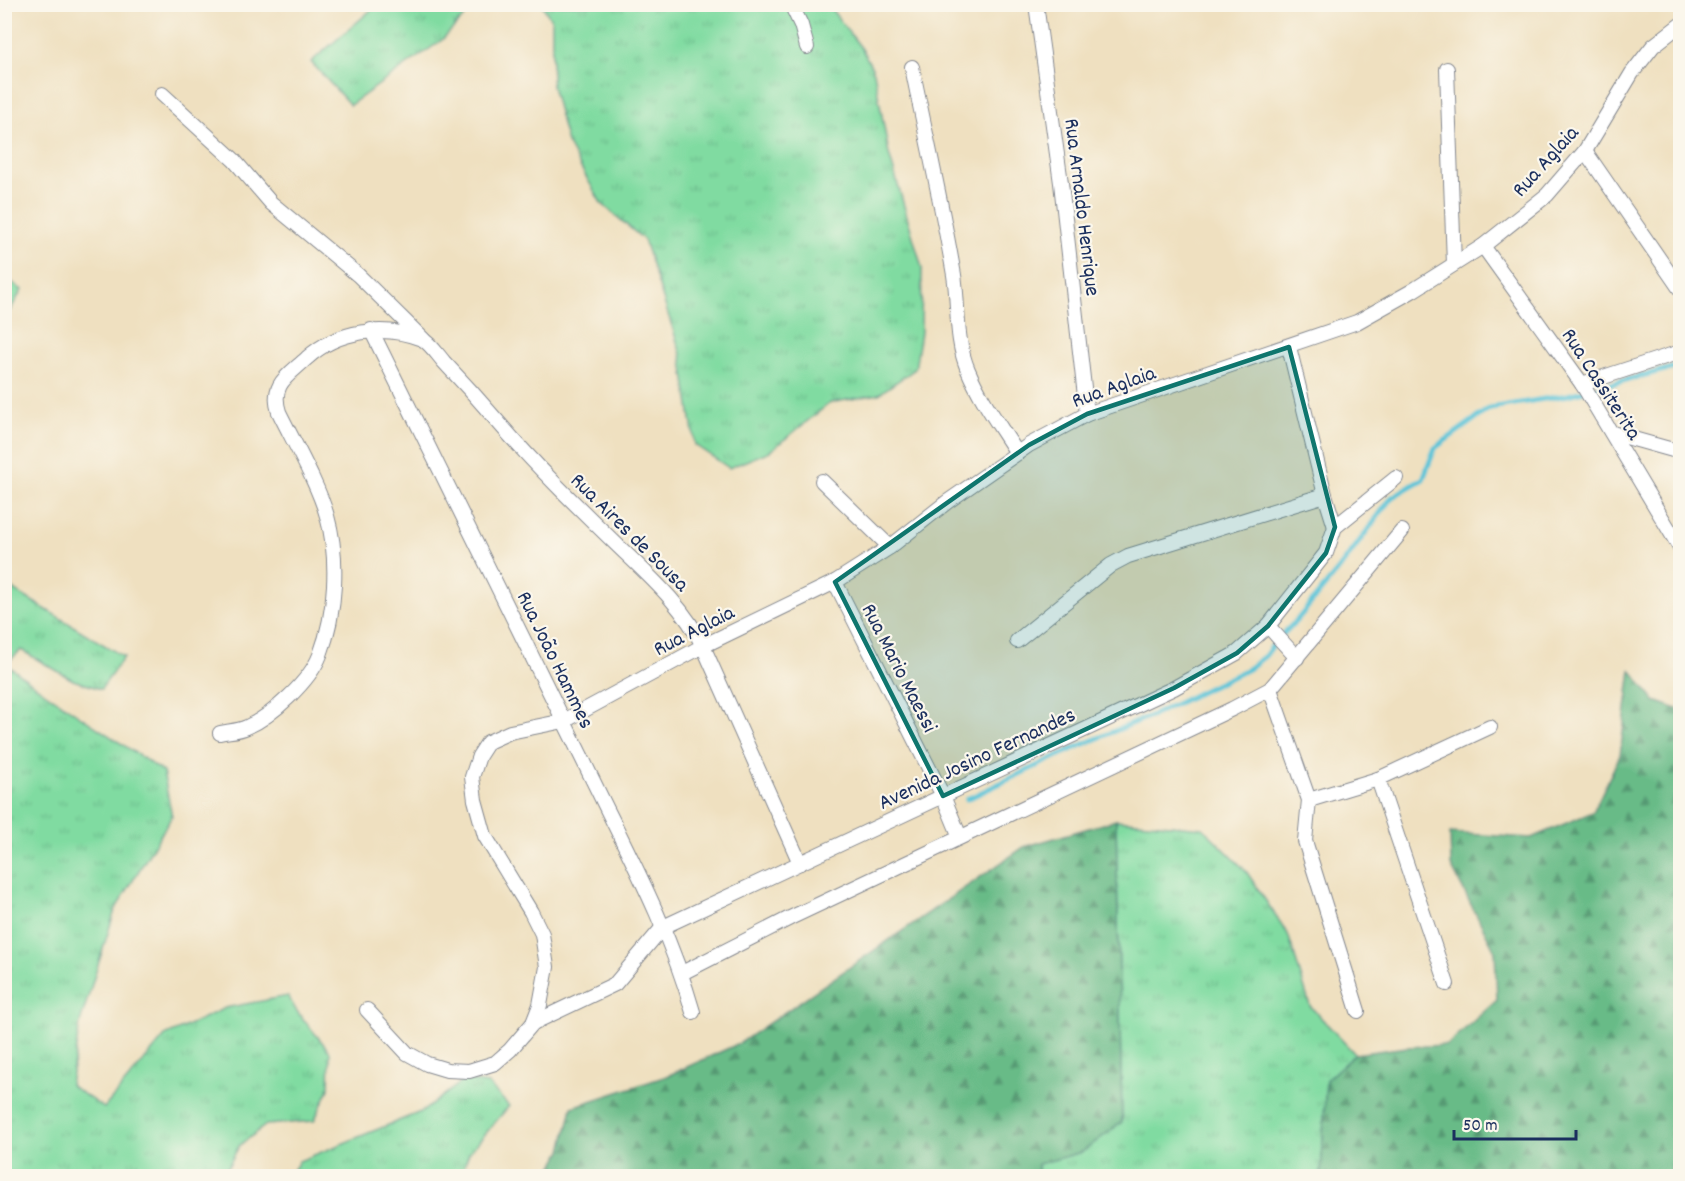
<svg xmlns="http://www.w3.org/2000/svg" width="1685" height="1181" font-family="Dekko,sans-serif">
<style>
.grass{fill:url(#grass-tufts);stroke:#4e8580;stroke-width:1.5}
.forest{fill:url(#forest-firs);stroke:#427572;stroke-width:1.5}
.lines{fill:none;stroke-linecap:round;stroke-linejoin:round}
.stream{stroke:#5bc4d8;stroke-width:5}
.street-casing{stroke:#85888f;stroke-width:16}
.street{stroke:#fff;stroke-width:14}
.marked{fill:#0f766e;fill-opacity:0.2;stroke:#0f766e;stroke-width:4.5;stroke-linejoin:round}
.labels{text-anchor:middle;stroke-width:4.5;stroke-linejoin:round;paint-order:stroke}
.street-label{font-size:22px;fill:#1b2f5e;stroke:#fbf7ec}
</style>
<defs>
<pattern id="grass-tufts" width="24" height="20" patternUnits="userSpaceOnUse" patternTransform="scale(1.5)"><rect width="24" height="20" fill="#80dba1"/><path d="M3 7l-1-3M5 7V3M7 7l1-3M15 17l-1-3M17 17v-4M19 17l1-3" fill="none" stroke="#6ebc8d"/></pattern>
<pattern id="forest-firs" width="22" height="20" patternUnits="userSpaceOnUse" patternTransform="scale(1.5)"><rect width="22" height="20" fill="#68bb87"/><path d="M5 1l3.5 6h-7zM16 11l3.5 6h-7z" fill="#559872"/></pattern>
</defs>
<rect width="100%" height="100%" fill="#fbf7ec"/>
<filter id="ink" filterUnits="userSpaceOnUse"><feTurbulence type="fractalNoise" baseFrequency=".0167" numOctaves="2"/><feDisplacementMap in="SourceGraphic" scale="12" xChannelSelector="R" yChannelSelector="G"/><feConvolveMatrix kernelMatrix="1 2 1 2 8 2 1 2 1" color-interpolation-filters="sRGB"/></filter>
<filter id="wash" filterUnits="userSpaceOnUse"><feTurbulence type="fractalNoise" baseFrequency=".008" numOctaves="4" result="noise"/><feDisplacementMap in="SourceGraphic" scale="24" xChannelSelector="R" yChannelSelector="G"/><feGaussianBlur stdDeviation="1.35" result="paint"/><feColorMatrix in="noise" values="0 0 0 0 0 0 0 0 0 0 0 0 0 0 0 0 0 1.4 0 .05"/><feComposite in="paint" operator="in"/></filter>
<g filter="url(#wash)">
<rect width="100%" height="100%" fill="#efe0c0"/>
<g class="grass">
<path d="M 378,4 L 475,5 L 442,40 L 350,105 L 311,62 Z"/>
<path d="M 542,5 L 828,5 L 862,49 L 874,72 L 889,154 L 922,268 L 921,332 L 915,369 L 879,394 L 830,403 L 770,451 L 729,468 L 695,445 L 681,354 L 644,240 L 601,203 L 567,143 L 552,86 L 552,21 Z"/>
<path d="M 5,277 L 22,290 L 5,319 Z"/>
<path d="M 4,584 L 124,657 L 101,689 L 73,680 L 21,650 L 6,664 C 56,703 111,735 163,772 L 172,816 L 115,910 L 80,1023 L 70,1085 L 104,1108 L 165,1036 L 225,1008 L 288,996 L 296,1010 L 330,1052 L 329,1089 L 314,1121 L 266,1125 L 239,1146 L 223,1176 L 5,1176 Z"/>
<path d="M 1116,820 L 1203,828 L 1246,871 L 1288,934 L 1310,1006 L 1355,1054 L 1326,1080 L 1321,1176 L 1038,1176 L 1038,1164 L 1082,1152 L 1122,1122 Z"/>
<path d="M 464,1080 L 488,1084 L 509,1106 L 469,1153 L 460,1176 L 290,1176 L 299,1161 L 423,1111 Z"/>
</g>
<g class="forest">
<path d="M 1631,670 L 1655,701 L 1680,710 L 1680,1139 L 1670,1176 L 1321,1176 L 1326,1080 L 1355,1054 L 1407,1047 L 1447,1045 L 1497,1000 L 1495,951 L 1451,866 L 1450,833 L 1531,838 L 1593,812 L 1620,755 Z"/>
<path d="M 1116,820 L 1122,1122 L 1082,1152 L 1038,1164 L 1038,1176 L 547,1176 L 562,1151 L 572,1107 L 667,1076 L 740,1043 L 1024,847 Z"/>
</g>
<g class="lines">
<path class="stream" d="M 967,799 L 1079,746 L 1153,715 L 1248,669 L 1265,656 L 1277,640 L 1297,620 L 1339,569 L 1392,497 L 1423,479 L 1435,448 L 1490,408 L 1568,395 L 1680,366"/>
</g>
</g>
<g filter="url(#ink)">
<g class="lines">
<defs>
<g id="street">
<path d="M 791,4 L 801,25 L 807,47"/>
<path d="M 1036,4 L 1061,183 L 1087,414"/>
<path d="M 912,67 C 926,136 942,205 954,275 C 959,306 955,340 968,370 C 980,399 1000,426 1017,453"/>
<path d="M 1447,69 L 1454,264"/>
<path d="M 162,94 L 234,160 L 271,203 L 358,275 L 423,339"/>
<path d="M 1585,151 L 1680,289"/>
<path d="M 1483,246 L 1582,384 L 1680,548"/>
<path d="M 371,330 C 443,474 514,618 584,762 C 623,844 668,924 693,1012"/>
<path d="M 1289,347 L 1325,495 L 1335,527"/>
<path d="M 1582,384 L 1680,352"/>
<path d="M 1612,433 L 1680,452"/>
<path d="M 822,481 L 890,547"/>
<path d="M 835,582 L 943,796 L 960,837"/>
<path d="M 1268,626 L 1297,658"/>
<path d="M 1017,641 L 1111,565 L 1128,556 L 1325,495"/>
<path d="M 1270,689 L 1309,800 L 1305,841 L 1358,1011"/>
<path d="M 220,733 C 229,731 239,731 247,727 C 272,716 310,681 320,655 C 336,613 339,558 327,516 C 318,484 294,443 279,412 C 270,384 288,376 307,358 C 338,330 384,324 422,339 C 430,343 438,355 444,362 C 463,382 481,402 499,423 C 535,465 575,504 615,543 C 648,575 683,605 703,646 L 800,863"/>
<path d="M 1378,779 L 1447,984"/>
<path d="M 1309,800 L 1378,779 L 1490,727"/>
<path d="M 682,973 L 790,918 L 1232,709 L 1270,689 L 1402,531"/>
<path d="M 367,1010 L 407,1053 L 427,1064 L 447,1070 L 469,1071 L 495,1063 L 510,1050 L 533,1023 L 540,1005 L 547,967 L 542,934 L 531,912 L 485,836 L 475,800 L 472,777 L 479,756 L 488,742 L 510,732 L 564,721 L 703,646 L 835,582 L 890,547 L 947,502 L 1029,445 L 1087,414 L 1357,322 L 1412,291 L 1483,246 L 1547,195 L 1585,151 L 1632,73 L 1653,46 L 1680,25"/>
<path d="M 533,1023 L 615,984 L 663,927 L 1174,688 L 1237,653 L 1268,626 L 1326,553 L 1335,527 L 1396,478"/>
</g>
</defs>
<use href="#street" class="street-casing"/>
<use href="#street" class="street"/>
</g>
</g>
<path class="marked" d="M 1289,347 L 1335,527 L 1326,553 L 1268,626 L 1237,653 L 1174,688 L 943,796 L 835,582 L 1029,445 L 1087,414 Z"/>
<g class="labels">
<g class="street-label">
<text transform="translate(1544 160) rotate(-48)" y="8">Rua Aglaia</text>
<text transform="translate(1084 207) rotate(83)" y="8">Rua Arnaldo Henrique</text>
<text transform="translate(1603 383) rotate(57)" y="8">Rua Cassiterita</text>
<text transform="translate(1113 385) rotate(-20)" y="8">Rua Aglaia</text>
<text transform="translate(631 531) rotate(45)" y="8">Rua Aires de Sousa</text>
<text transform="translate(693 629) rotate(-27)" y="8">Rua Aglaia</text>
<text transform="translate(557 659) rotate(64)" y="8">Rua João Hammes</text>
<text transform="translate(901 667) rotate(63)" y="8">Rua Mario Maessi</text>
<text transform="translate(976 757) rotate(-25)" y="8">Avenida Josino Fernandes</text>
</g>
</g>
<rect width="1685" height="1181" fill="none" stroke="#fbf7ec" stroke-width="24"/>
<path d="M1454 1130v9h122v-9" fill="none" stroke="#1b2f5e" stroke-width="3"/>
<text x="1463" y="1130" font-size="18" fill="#1b2f5e" stroke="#fbf7ec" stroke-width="4.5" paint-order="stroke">50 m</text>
</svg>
